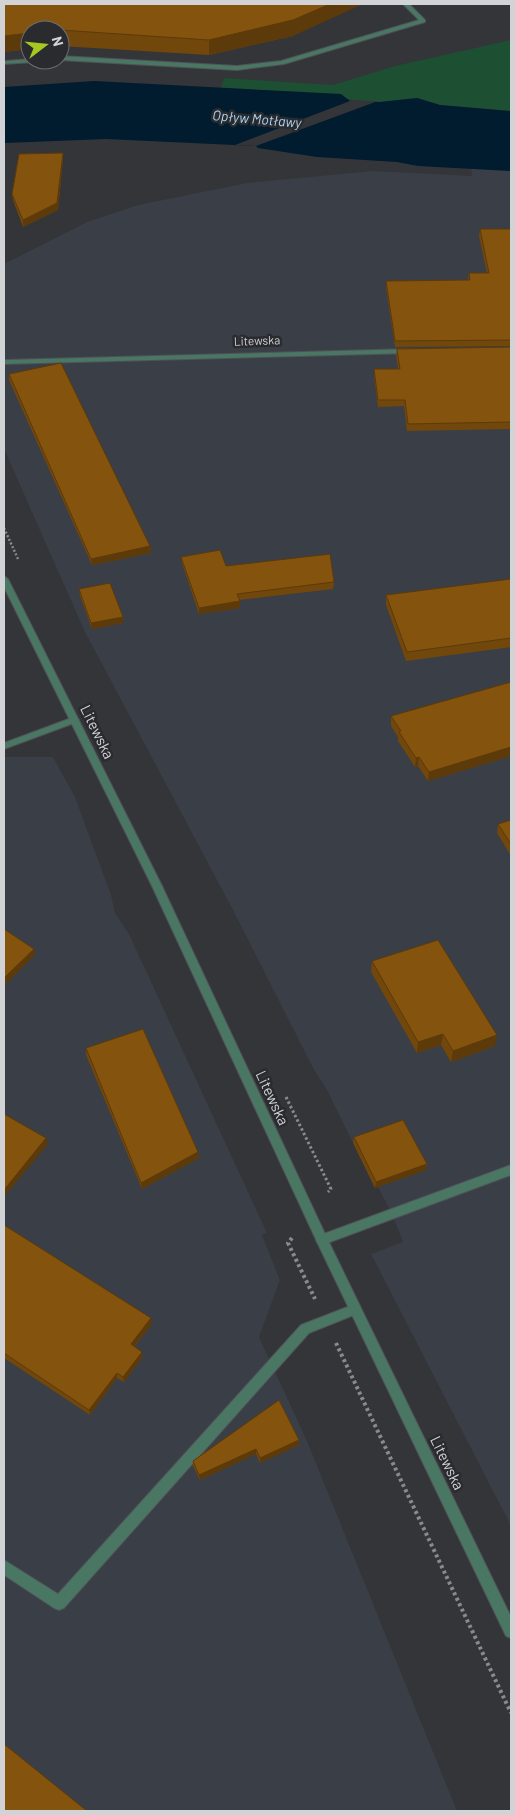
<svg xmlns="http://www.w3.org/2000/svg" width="515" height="1815" font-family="Barlow,sans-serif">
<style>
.built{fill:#393e47}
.green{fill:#1d4f33}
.water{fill:#011b2f}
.pier{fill:#333539}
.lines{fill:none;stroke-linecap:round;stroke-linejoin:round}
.service-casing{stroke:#505155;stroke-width:2}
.minor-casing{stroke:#505155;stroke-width:2}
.path-far2{stroke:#898a8d;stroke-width:2.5;stroke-dasharray:2 2;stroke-linecap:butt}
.path-far1{stroke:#898a8d;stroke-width:3;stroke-dasharray:2.5 2.5;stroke-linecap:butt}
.path{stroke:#898a8d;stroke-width:4;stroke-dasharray:3 3;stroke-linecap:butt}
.service{fill:#4a7664;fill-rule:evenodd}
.minor{fill:#4a7664;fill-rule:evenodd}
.wall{fill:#72470c}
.shaded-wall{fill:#5c3a0a}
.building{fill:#84530e;stroke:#5c3a0a}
.labels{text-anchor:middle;stroke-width:5;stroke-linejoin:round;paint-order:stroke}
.far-street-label{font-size:12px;fill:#d2d3d6;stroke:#292b2f}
.far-water-label{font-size:14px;font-style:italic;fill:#abd3f4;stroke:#292b2f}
.street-label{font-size:15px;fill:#d2d3d6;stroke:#292b2f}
</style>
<rect width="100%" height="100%" fill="#333539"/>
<g class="built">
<path d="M 471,167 L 511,171 L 511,1526 L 371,1254 L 403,1242 L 392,1214 L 378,1187 L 375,1188 L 327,1090 L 313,1068 L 234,912 L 85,632 L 4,449 L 4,264 L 87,222 L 138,205 L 247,183 L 373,171 L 472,176 Z"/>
<path d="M 4,757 L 53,757 L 75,797 L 111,895 L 115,913 L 129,934 L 267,1233 L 262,1235 L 280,1280 L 259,1337 L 307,1441 L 457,1811 L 4,1811 Z"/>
</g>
<path class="green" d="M 511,40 L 511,111 L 440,105 L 417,98 L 380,102 L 221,88 L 224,78 L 333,85 L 395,66 Z"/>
<path class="water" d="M 94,81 L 341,94 L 350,101 L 380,102 L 417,98 L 440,105 L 511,111 L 511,171 L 418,166 L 397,162 L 317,157 L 258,148 L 256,146 L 106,139 L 4,143 L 4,87 Z"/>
<path class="pier" d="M 350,101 L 378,101 L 256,146 L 235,145 Z"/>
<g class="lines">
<defs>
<g id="service">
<path d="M 403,4 L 409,4 L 425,20 L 425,22 L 284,64 L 237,70 L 60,60 L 60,56 L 237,66 L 281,61 L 419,20 Z"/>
<path d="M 30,59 L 30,60 L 37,60 L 34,62 L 4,64 L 4,62 L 6,61 Z"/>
<path d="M 410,349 L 414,351 L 413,353 L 4,364 L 4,360 Z"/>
<path d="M 74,717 L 79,720 L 77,722 L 4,749 L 4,743 Z"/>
<path d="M 511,1165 L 511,1175 L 322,1245 L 318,1244 L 316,1240 L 318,1236 Z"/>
<path d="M 355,1304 L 359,1305 L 361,1309 L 359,1313 L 309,1333 L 64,1608 L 59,1610 L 54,1608 L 4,1575 L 4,1560 L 58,1594 L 301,1325 Z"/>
</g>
<path id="minor" d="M 4,576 L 8,579 L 162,886 L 326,1236 L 511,1617 L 511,1638 L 506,1636 L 318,1244 L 152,886 L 4,587 Z"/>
</defs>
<use href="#service" class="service-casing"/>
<use href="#minor" class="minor-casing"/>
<path class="path-far2" d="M 4,528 L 18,559"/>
<path class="path-far1" d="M 286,1097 L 331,1189 L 328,1192"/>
<g class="path">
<path d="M 292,1238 L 288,1243 L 315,1299"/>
<path d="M 336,1343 L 511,1713"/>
</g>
<use href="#service" class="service"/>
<use href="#minor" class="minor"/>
</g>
<g class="wall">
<path d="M 4,4 L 293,36 L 209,55 L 60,46 L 60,30 L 30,49 L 4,52 Z"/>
<path d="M 63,153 L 63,159 L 58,210 L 23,227 L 13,200 L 12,194 Z"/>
<path d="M 480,229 L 511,229 L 511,346 L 395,347 L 386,288 L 386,281 L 468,280 L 469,273 L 487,273 L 479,236 Z"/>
<path d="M 511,347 L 511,429 L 407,431 L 404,406 L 378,407 L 374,376 L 374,369 L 398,369 L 396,355 L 397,349 Z"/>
<path d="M 9,374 L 150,546 L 151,553 L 92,565 L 9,380 Z"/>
<path d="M 181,557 L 226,566 L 334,582 L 333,589 L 239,600 L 240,608 L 199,614 L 182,563 Z"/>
<path d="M 511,579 L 511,647 L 406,661 L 386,605 L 386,595 Z"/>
<path d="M 79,589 L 123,623 L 92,629 L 80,596 Z"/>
<path d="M 511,682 L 511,756 L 428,781 L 418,766 L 415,767 L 398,741 L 398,737 L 391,726 L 391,716 Z"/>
<path d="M 511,820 L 511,856 L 497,833 L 498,824 Z"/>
<path d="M 372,961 L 495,1046 L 451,1062 L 441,1045 L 417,1053 L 371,972 Z"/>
<path d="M 86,1048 L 198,1152 L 199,1158 L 142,1189 L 86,1055 Z"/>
<path d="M 354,1137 L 427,1164 L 426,1170 L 375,1188 L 353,1143 Z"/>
<path d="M 4,1225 L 152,1324 L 134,1347 L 142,1358 L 124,1382 L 117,1378 L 90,1415 L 4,1358 Z"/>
<path d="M 299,1440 L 299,1445 L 260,1463 L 256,1454 L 200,1480 L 193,1466 L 193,1461 Z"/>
</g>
<g class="shaded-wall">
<path d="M 330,4 L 363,4 L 293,36 L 209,55 L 209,40 Z"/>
<path d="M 30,33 L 30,49 L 4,52 L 4,36 Z"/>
<path d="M 63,153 L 63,159 L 58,210 L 23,227 L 23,220 Z"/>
<path d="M 150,546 L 151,553 L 92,565 L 91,559 Z"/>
<path d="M 240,601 L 240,608 L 199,614 L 199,608 Z"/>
<path d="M 123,617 L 123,623 L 92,629 L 91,623 Z"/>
<path d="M 511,747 L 511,756 L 428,781 L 429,772 Z"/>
<path d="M 419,757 L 418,766 L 415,767 L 416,758 Z"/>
<path d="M 34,949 L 35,955 L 4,986 L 4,978 Z"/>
<path d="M 443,1034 L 441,1045 L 417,1053 L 418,1042 Z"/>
<path d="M 497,1035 L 495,1046 L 451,1062 L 453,1051 Z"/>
<path d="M 46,1138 L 48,1144 L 4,1197 L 4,1190 Z"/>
<path d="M 198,1152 L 199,1158 L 142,1189 L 141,1183 Z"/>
<path d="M 427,1164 L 426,1170 L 375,1188 L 376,1182 Z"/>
<path d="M 151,1318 L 152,1324 L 131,1350 L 131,1344 Z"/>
<path d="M 142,1352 L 142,1358 L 124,1382 L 123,1377 Z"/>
<path d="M 117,1373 L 117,1378 L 90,1415 L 89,1410 Z"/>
<path d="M 299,1440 L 299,1445 L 260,1463 L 260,1458 Z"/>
<path d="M 256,1449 L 256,1454 L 200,1480 L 199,1475 Z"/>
</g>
<g class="building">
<path d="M 4,4 L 330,4 L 293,20 L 209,40 L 60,30 L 30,30 L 30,33 L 4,36 Z"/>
<path d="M 63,153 L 57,203 L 23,220 L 12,194 L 19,154 Z"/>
<path d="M 480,229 L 511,229 L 511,340 L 395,341 L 386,281 L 470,280 L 469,273 L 489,273 Z"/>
<path d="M 511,347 L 511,422 L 408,424 L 405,400 L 378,400 L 374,369 L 400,369 L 397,349 Z"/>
<path d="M 61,363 L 150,546 L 91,559 L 9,374 Z"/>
<path d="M 220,550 L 226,566 L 330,554 L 334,582 L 237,594 L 240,601 L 199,608 L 181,557 Z"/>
<path d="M 511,579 L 511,638 L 407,652 L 386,595 Z"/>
<path d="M 110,583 L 123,617 L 91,623 L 79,589 Z"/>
<path d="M 511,682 L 511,747 L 429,772 L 419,757 L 416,758 L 399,732 L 401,731 L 391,716 Z"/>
<path d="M 511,820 L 511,844 L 498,824 Z"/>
<path d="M 4,929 L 34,949 L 4,978 Z"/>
<path d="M 438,940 L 497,1035 L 453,1051 L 443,1034 L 418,1042 L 372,961 Z"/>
<path d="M 143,1029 L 198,1152 L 141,1183 L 86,1048 Z"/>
<path d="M 4,1114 L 46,1138 L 4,1190 Z"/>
<path d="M 403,1120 L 427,1164 L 376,1182 L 354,1137 Z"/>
<path d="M 4,1225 L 151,1318 L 131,1344 L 142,1352 L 123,1377 L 117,1373 L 89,1410 L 4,1353 Z"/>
<path d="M 279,1400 L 299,1440 L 260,1458 L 256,1449 L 199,1475 L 193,1461 Z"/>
<path d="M 4,1744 L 87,1811 L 4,1811 Z"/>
</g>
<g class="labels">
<g class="far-street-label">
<text transform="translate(257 341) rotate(-2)" y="4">Litewska</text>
</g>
<g class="far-water-label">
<text transform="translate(257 119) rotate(5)" y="5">Opływ Motławy</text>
</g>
<g class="street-label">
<text transform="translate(97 732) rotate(64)" y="5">Litewska</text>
<text transform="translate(272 1098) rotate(65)" y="5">Litewska</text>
<text transform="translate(447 1463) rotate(64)" y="5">Litewska</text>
</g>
</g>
<rect width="515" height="1815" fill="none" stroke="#d2d3d6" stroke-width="10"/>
<g transform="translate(45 45) rotate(74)"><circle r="24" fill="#292b2f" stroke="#6d6e72"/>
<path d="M0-4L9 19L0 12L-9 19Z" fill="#a6c821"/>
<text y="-8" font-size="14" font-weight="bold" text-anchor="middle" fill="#d2d3d6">N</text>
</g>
</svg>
